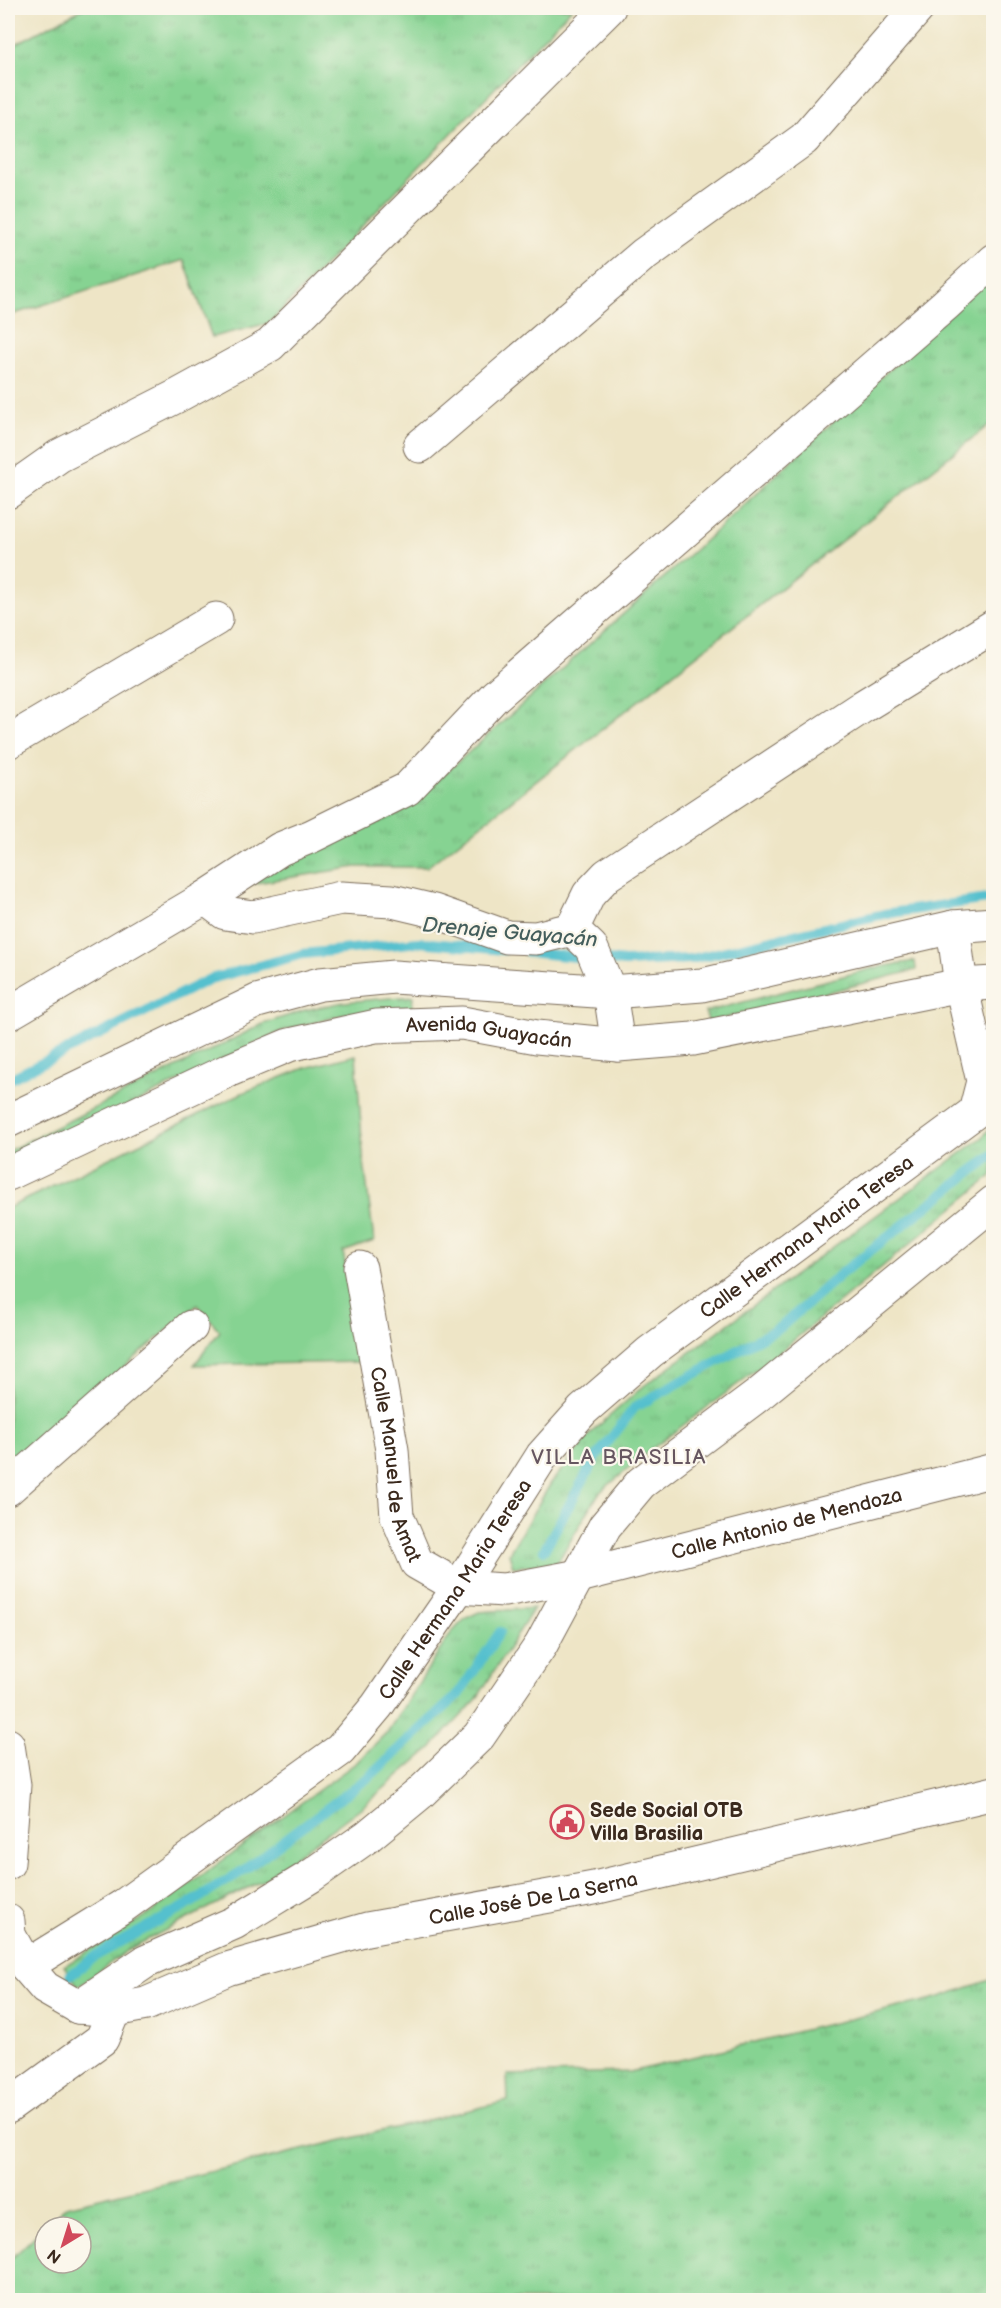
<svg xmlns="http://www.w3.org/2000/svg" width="1001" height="2308" font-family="'Balsamiq Sans',sans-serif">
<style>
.grass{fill:url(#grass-tufts);stroke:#607e58;stroke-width:1.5;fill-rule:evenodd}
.green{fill:#86d392;stroke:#607e58;stroke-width:1.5}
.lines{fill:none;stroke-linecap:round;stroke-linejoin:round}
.stream{stroke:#54c0ce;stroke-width:10}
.minor-casing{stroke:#7a6b59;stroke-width:35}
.major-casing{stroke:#7a6b59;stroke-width:35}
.minor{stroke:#fff;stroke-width:33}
.major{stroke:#fff;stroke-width:33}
.labels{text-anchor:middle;stroke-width:4.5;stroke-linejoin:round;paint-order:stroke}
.street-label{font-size:20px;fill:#3b2a1e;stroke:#fbf7ec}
.poi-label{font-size:20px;font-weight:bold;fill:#3b2a1e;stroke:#fbf7ec;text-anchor:start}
.water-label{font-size:21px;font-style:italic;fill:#445e5c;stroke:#fbf7ec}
.neighbourhood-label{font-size:21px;letter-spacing:1.5px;fill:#665660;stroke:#fbf7ec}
</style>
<defs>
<pattern id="grass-tufts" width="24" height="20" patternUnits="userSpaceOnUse" patternTransform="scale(1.5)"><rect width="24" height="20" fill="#86d392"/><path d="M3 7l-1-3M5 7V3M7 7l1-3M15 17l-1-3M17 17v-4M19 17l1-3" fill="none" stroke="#75b57d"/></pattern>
</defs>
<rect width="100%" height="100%" fill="#fbf7ec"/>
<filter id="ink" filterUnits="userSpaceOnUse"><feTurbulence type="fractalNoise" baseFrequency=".0167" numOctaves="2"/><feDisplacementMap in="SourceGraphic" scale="12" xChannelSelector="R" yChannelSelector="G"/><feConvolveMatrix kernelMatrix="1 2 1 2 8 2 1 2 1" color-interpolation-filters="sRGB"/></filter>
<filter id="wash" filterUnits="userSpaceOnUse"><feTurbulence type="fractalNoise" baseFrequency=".008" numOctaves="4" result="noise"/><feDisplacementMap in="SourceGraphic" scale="24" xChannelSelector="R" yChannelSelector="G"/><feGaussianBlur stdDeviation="1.35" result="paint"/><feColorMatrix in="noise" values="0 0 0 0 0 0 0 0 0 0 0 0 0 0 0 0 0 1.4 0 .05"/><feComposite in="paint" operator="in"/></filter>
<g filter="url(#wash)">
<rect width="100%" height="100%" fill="#eee5c6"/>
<g class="grass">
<path d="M 84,8 L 572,8 L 269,323 L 212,337 L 184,260 L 8,316 L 8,48 Z"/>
<path d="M 993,273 L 993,422 L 427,867 L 356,867 L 244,885 L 280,863 L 401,813 L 718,529 Z"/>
<path d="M 915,961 L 916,970 L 709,1022 L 705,1012 L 874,968 Z"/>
<path d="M 413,996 L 412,1008 L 343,1015 L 282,1031 L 8,1165 L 8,1151 L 263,1024 L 305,1010 L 344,1002 Z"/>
<path d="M 993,1124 L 993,1175 L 771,1359 L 657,1445 L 599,1493 L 557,1563 L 513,1567 L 509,1553 L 551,1483 L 593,1431 L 641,1388 L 983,1137 Z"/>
<path d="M 534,1608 L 476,1700 L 431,1748 L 362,1807 L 263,1880 L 133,1947 L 78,1986 L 64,1966 L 152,1912 L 357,1762 L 388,1731 L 451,1633 L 466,1618 L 479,1612 Z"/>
<path d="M 993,1979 L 993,2300 L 8,2300 L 8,2262 L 66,2206 L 508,2101 L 507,2075 L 630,2072 L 937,1998 ZM 45,2227 L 81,2227 L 81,2263 L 45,2263 Z"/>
</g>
<path class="green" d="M 356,1055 L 363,1154 L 374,1241 L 343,1252 L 363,1362 L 194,1365 L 220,1331 L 197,1305 L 8,1466 L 8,1208 L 242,1093 L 305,1068 Z"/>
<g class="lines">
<g class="stream">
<path d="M 528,952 L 625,962 L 691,959 L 884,914 L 994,898"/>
<path d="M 8,1080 L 210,979 L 303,954 L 419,942 L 504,950"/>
<path d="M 544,1550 L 595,1459 L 635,1407 L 782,1326 L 843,1272 L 994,1154"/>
<path d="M 70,1975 L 99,1954 L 188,1905 L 244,1870 L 369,1777 L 458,1695 L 500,1632"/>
</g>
</g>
</g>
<g filter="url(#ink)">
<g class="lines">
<defs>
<g id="minor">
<path d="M 420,446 L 643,255 L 804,139 L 918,8"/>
<path d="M 8,492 L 59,456 L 179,395 L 270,345 L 609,8"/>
<path d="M 8,742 L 216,619"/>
<path d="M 205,898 L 225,913 L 253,917 L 341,898 L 392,901 L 434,911 L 507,937 L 536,938 L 572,929"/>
<path d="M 572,929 L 589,894 L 607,875 L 862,707 L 994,626"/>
<path d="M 572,929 L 591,947 L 610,992 L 618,1045"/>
<path d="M 8,1014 L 205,898 L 280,849 L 312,836 L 407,789 L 495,696 L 945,305 L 994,260"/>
<path id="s1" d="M 360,1268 L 392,1450 L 397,1516 L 417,1563 L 459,1587 L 504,1590 L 579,1576 L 994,1470"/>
<path d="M 8,1489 L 191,1327"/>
<path d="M 8,1745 L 14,1785 L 8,1863"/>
<path id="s2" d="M 8,1921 L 9,1935 L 26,1966 L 45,1988 L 78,2007 L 114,2010 L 146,2004 L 227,1969 L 367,1929 L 594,1888 L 994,1793"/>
<path id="s3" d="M 26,1966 L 123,1906 L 340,1750 L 377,1706 L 459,1587 L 542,1456 L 583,1410 L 650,1352 L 975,1112 L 983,1081 L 961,985 L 953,927"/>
<path d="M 78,2007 L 145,1962 L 234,1923 L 311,1876 L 368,1836 L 419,1794 L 479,1736 L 541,1645 L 605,1526 L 641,1483 L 757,1396 L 994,1202"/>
<path d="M 8,2107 L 102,2039 L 114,2010"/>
</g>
<g id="major">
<path d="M 8,1121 L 257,1001 L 320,984 L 394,977 L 610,992 L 702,985 L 953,927 L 994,924"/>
<path id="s4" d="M 8,1174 L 227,1071 L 289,1045 L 376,1026 L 462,1023 L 537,1037 L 618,1045 L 693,1039 L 961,985 L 994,983"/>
</g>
</defs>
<use href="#minor" class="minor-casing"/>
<use href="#major" class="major-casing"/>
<use href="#minor" class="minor"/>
<use href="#major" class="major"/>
</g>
</g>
<defs>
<symbol id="civic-ring" viewBox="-11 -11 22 22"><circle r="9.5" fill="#fbf7ec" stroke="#d1495b" stroke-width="1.5"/><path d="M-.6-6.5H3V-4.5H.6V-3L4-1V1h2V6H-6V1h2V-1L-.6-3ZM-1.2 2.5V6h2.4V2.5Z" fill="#d1495b"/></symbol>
</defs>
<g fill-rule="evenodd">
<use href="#civic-ring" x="548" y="1803" width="38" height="38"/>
</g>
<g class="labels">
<g class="street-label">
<text dy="7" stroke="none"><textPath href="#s4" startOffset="512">Avenida Guayacán</textPath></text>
<text dy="7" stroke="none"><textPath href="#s3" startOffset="1083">Calle Hermana Maria Teresa</textPath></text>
<text dy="7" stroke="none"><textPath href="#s1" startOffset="200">Calle Manuel de Amat</textPath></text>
<text dy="7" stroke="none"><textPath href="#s1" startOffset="686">Calle Antonio de Mendoza</textPath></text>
<text dy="7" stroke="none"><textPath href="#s3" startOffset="579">Calle Hermana Maria Teresa</textPath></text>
<text dy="7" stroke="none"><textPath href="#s2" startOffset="588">Calle José De La Serna</textPath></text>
</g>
<g class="poi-label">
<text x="590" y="1817">Sede Social OTB<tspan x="590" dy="23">Villa Brasilia</tspan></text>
</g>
<g class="water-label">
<text transform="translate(510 932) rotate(5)" y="7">Drenaje Guayacán</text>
</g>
<g class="neighbourhood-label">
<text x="619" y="1464">VILLA BRASILIA</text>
</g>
</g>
<rect width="1001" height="2308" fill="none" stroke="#fbf7ec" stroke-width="30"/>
<g transform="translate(63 2245) rotate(218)"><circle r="28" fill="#fbf7ec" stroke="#aea59a" stroke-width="1.5"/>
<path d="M0-4.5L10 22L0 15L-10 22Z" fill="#d1495b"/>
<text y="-9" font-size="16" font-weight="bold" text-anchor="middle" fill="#3b2a1e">N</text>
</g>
</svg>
